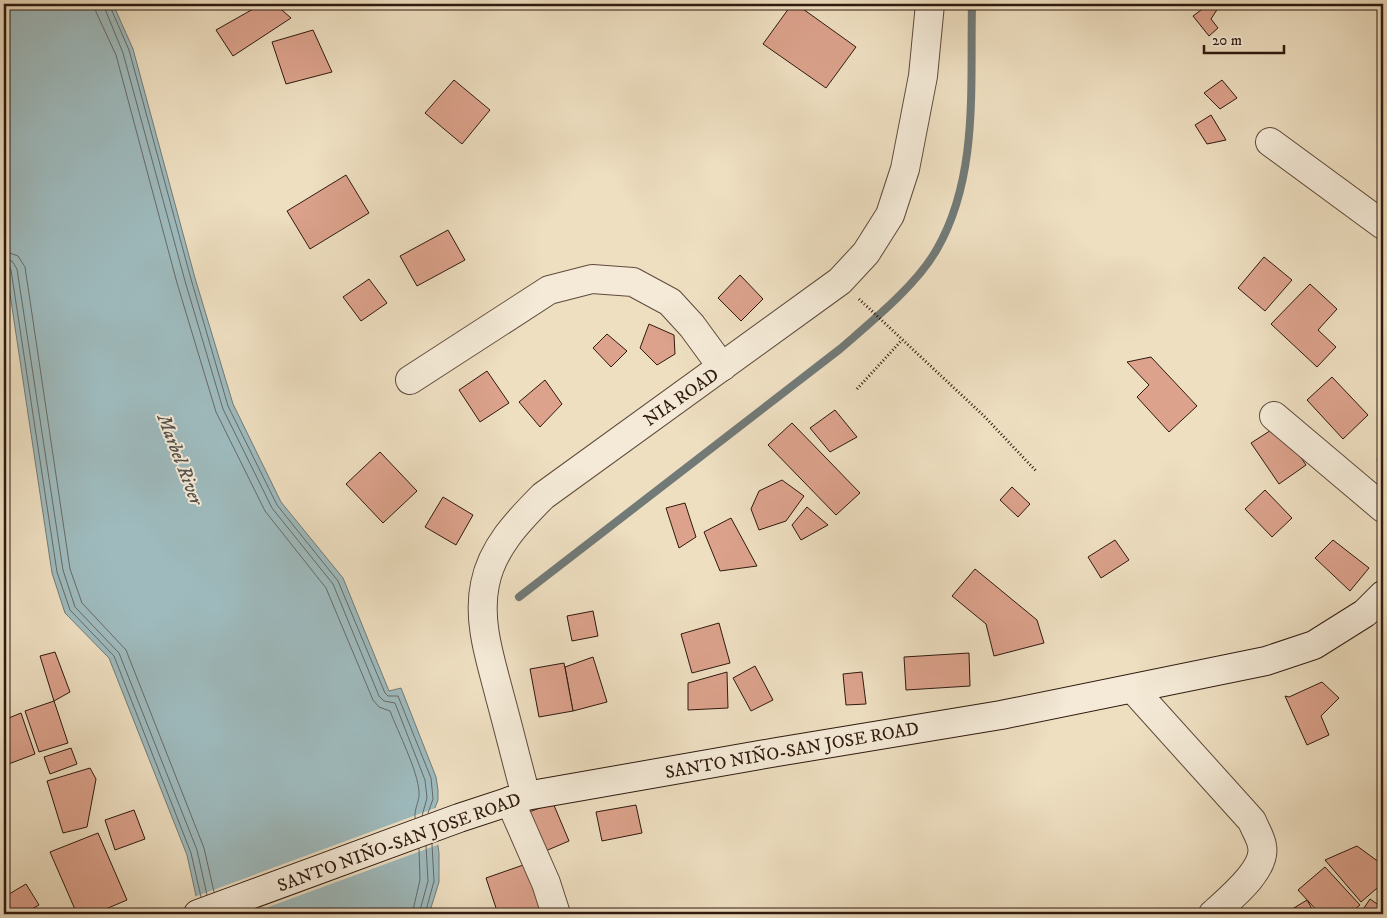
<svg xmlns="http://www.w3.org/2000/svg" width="1387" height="918" font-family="'IM FELL DW Pica',serif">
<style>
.water{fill:#9ebabd;stroke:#727a77}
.pier{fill:#eedfc1}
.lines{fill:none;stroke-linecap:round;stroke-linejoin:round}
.shore{stroke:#666a66;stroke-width:1}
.stream{stroke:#727a77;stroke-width:8}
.building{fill:#dca28c;stroke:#2f190f}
.minor-casing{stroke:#5f4a3c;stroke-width:30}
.secondary-casing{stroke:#2f190f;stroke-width:30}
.path{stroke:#2f190f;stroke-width:3;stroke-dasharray:1 2.5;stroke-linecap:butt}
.minor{stroke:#f4ead7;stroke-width:28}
.secondary{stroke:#f4ead7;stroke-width:28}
.labels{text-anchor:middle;stroke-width:4;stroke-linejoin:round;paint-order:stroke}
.street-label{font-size:18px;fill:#2f190f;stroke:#f4ead7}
.water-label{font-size:19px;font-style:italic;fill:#56514c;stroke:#f4ead7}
</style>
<rect width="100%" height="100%" fill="#eedfc1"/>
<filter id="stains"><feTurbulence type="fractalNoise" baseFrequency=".004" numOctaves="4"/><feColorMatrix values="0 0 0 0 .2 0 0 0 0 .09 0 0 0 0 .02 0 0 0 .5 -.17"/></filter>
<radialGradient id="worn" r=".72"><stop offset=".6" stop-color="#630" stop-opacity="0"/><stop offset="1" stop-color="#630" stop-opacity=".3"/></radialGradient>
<path class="water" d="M 4,4 L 113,4 L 133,49 L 195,278 L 233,404 L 281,502 L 343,578 L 389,691 L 401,688 L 436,777 L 438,790 L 438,800 L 433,813 L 439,853 L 439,882 L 429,914 L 200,914 L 187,855 L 109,658 L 65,613 L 52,573 L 4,254 Z"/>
<path class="pier" d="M 438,807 L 435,814 L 440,844 L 249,914 L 198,914 L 194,897 Z"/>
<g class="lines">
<g class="shore">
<path d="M 95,4 L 96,12 L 116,55 L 177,283 L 216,412 L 265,511 L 326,588 L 373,700 L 379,707 L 390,711 C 398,732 418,771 419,792 C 420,801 414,808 415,818"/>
<path d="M 103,4 L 123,53 L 185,281 L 223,409 L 272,508 L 333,584 L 379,696 L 384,701 L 395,703 L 425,780 L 427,798 L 422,816"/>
<path d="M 109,4 L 129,50 L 191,279 L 228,406 L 277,505 L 338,581 L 385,693 L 388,696 L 398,696 L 431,778 L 433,799 L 428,813"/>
<path d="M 4,251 L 18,256 L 25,267 L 70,569 L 82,603 L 126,650 L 204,848 L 214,892"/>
<path d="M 4,259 L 12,261 L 17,269 L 63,570 L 75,607 L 119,653 L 197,850 L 207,895"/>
<path d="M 4,265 L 9,266 L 11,270 L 57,572 L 70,610 L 114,656 L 191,853 L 201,897"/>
<path d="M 412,914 L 420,880 L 419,849"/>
<path d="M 419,914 L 428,881 L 426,846"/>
<path d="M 425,914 L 434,881 L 432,844"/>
</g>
<path class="stream" d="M 519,597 L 840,349 C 871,322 917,285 937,249 C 979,176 970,85 972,4"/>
</g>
<g class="building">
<path d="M 262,4 L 275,4 L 291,18 L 233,56 L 216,30 Z"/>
<path d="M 792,4 L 796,4 L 856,47 L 826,88 L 763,44 Z"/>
<path d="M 1209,4 L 1215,4 L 1218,8 L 1211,19 L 1218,28 L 1209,36 L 1193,16 Z"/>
<path d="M 313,30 L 332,72 L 286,84 L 272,42 Z"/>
<path d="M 454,80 L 490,110 L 462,144 L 425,113 Z"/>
<path d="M 1222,80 L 1237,98 L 1220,109 L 1204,93 Z"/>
<path d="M 1211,115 L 1226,140 L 1207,144 L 1195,125 Z"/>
<path d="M 346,175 L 369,213 L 310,249 L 287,211 Z"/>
<path d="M 448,230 L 465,260 L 417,286 L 400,256 Z"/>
<path d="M 1264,257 L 1292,280 L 1265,311 L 1238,288 Z"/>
<path d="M 740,275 L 763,299 L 741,321 L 718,298 Z"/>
<path d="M 369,279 L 387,303 L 361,321 L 343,297 Z"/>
<path d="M 1310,284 L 1337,309 L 1318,330 L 1336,347 L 1317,367 L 1271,324 Z"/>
<path d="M 649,324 L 674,335 L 675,354 L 657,365 L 640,348 Z"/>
<path d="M 607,334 L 627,351 L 611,367 L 593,348 Z"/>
<path d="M 1151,357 L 1197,406 L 1169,432 L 1137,397 L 1149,385 L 1127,362 Z"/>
<path d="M 487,371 L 509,403 L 480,422 L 459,390 Z"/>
<path d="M 1332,377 L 1368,415 L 1343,439 L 1307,400 Z"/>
<path d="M 545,380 L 562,404 L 540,427 L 519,402 Z"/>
<path d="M 835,410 L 857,437 L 830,452 L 810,428 Z"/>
<path d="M 792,423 L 860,493 L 836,515 L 768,445 Z"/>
<path d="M 1279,425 L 1306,465 L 1279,484 L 1251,443 Z"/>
<path d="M 380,452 L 417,491 L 383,523 L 346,484 Z"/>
<path d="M 1383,453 L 1383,474 L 1377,460 Z"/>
<path d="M 782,480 L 804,496 L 786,521 L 759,530 L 751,509 L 759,491 Z"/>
<path d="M 1012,487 L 1030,504 L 1018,517 L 1000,500 Z"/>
<path d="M 1265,490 L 1292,518 L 1272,537 L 1245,509 Z"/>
<path d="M 443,497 L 473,515 L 456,545 L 425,527 Z"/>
<path d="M 685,503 L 696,537 L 679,548 L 666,508 Z"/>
<path d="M 807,507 L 828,525 L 801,540 L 792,525 Z"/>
<path d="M 731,518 L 757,566 L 720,571 L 704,532 Z"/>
<path d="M 1115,540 L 1129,560 L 1101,578 L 1088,557 Z"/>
<path d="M 1333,540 L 1369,568 L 1350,591 L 1315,558 Z"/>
<path d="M 975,569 L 1037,620 L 1044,643 L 994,656 L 986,624 L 952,596 Z"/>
<path d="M 593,611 L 598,636 L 572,641 L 567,616 Z"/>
<path d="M 719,623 L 730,663 L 692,673 L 681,634 Z"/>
<path d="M 55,652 L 70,692 L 54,701 L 40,656 Z"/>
<path d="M 969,653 L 970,686 L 906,690 L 904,657 Z"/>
<path d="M 593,657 L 607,702 L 573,711 L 565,667 Z"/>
<path d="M 564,663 L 573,711 L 539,717 L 530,669 Z"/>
<path d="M 755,666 L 773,700 L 751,711 L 733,678 Z"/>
<path d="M 727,672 L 728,708 L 688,710 L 688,683 Z"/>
<path d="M 862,672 L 866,704 L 846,705 L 843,674 Z"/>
<path d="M 1322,682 L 1339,698 L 1321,716 L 1329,735 L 1307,745 L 1285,696 L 1289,697 Z"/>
<path d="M 54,701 L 68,743 L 39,752 L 25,711 Z"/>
<path d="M 21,713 L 35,754 L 6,765 L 4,720 Z"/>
<path d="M 71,748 L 77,764 L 50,774 L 44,757 Z"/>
<path d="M 90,768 L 96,779 L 87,827 L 63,833 L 47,781 Z"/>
<path d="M 553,803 L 569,841 L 536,855 L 521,815 Z"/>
<path d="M 636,805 L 642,833 L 602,841 L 596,812 Z"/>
<path d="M 134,810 L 145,839 L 115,850 L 105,820 Z"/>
<path d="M 98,833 L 127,900 L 94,914 L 77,914 L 50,852 Z"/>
<path d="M 1357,846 L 1383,865 L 1383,883 L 1361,902 L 1325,860 Z"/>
<path d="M 529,863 L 544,910 L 530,914 L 498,914 L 486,878 Z"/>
<path d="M 1325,867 L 1360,905 L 1349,914 L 1320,914 L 1298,890 Z"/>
<path d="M 26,884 L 39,905 L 23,914 L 9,914 L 4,905 L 4,897 Z"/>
<path d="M 1370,899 L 1383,908 L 1383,914 L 1360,914 Z"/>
<path d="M 1307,900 L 1315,914 L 1284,914 Z"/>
</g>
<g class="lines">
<defs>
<g id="minor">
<path d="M 1270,142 L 1383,225"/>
<path d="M 410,380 L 549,290 L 592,279 L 633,282 L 670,302 L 692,326 L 722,367"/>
<path d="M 1274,416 L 1383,508"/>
<path d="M 1133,689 L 1252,821 C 1255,829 1261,838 1262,846 C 1267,870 1228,900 1213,914"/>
<path d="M 526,796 C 517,763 509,730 500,697 C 491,661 477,622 485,584 C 492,548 518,521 543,496 L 840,281 L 866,253 L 890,215 L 905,169 L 923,76 L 930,4"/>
<path d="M 510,801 L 546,883 L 556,914"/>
</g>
<path id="secondary" d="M 198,914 L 459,818 L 526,796 L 777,752 L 1001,715 L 1266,661 L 1314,645 L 1365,613 L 1383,595"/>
</defs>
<use href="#minor" class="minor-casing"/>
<use href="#secondary" class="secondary-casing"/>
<g class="path">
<path d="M 859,299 L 984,416 L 1037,472"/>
<path d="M 857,389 L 902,340"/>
</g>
<use href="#minor" class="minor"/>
<use href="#secondary" class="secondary"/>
</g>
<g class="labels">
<g class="street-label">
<text transform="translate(681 397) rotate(-35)" y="6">NIA ROAD</text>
<text transform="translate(792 750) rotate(-10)" y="6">SANTO NIÑO-SAN JOSE ROAD</text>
<text transform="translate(399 842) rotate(-20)" y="6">SANTO NIÑO-SAN JOSE ROAD</text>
</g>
<g class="water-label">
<text transform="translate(181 459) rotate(69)" y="7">Marbel River</text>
</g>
</g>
<rect width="1387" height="918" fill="none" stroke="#eedfc1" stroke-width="20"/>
<rect x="5" y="5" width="1377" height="908" fill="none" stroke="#2f190f" stroke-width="2.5"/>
<rect x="10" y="10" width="1367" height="898" fill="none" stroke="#2f190f"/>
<path d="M1204 45v8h80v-8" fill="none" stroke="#2f190f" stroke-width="2.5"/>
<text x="1212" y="45" font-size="15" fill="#2f190f" stroke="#f4ead7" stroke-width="4" paint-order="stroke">20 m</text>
<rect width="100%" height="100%" filter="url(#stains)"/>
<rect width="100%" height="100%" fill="url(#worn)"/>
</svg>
